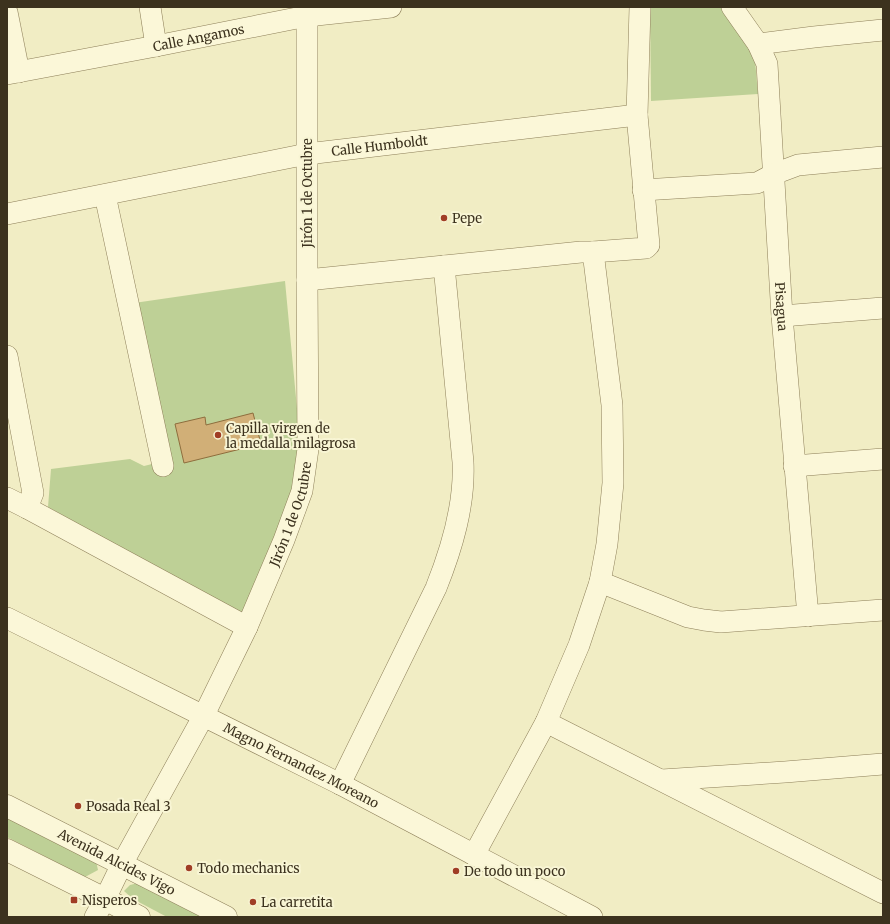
<svg xmlns="http://www.w3.org/2000/svg" width="890" height="924" font-family="Merriweather,serif">
<style>
.green{fill:#bed096}
.building{fill:#d1af77;stroke:#8e6d3d}
.lines{fill:none;stroke-linecap:round;stroke-linejoin:round}
.minor-casing{stroke:#8d7f59;stroke-width:22}
.tertiary-casing{stroke:#8d7f59;stroke-width:23}
.minor{stroke:#fbf7d8;stroke-width:21}
.tertiary{stroke:#fbf7d8;stroke-width:22}
.poi-dot{fill:#a03d25;stroke:#f8f5d4;stroke-width:1.5}
.labels{text-anchor:middle;stroke-width:4;stroke-linejoin:round;paint-order:stroke}
.street-label{font-size:13px;fill:#3c321e;stroke:#f8f5d4}
.poi-label{font-size:13px;fill:#3c321e;stroke:#f8f5d4;text-anchor:start}
</style>
<rect width="100%" height="100%" fill="#f1edc4"/>
<g class="green">
<path d="M 650,7 L 723,7 L 755,60 L 758,94 L 651,101 Z"/>
<path d="M 285,281 L 301,451 L 289,510 L 242,615 L 48,507 L 51,469 L 130,459 L 144,466 L 172,459 L 134,303 Z"/>
<path d="M 7,816 L 96,861 L 98,870 L 85,877 L 7,837 Z"/>
<path d="M 138,883 L 205,917 L 167,917 L 133,899 L 124,891 L 130,885 Z"/>
</g>
<path class="building" d="M 253,413 L 261,444 L 184,463 L 175,424 L 205,417 L 206,425 Z"/>
<g class="lines">
<defs>
<g id="minor">
<path d="M 150,7 L 156,46"/>
<path id="s1" d="M 732,7 L 758,44 L 767,64 L 782,316 L 808,616"/>
<path d="M 7,12 L 19,72"/>
<path d="M 758,44 L 814,37 L 883,30"/>
<path id="s2" d="M 7,74 L 156,46 L 307,16 L 391,7"/>
<path d="M 643,190 L 757,183 L 774,174 L 798,165 L 883,157"/>
<path d="M 105,195 L 163,466"/>
<path id="s3" d="M 7,214 L 307,154 L 637,115"/>
<path d="M 307,280 L 581,252 L 593,252 L 646,248 L 649,245 L 637,115 L 640,7"/>
<path d="M 782,316 L 883,308"/>
<path d="M 7,356 L 33,493 L 27,508"/>
<path d="M 794,466 L 883,459"/>
<path d="M 7,498 L 27,508 L 247,627"/>
<path d="M 600,582 L 688,617 L 704,620 L 721,622 L 883,610"/>
<path id="s4" d="M 7,618 L 340,784 L 592,917"/>
<path d="M 546,722 L 883,893"/>
<path d="M 662,780 L 785,772 L 883,764"/>
<path d="M 340,784 L 436,588 C 452,548 465,505 463,462 L 444,266"/>
<path d="M 474,855 L 546,722 L 579,645 L 600,582 L 607,544 L 613,483 L 612,405 L 593,252"/>
<path id="s5" d="M 95,917 L 105,899 L 122,864 L 203,717 L 247,627 L 284,540 L 302,491 L 308,449 L 307,280 L 307,16 L 305,7"/>
</g>
<g id="tertiary">
<path id="s6" d="M 7,806 L 226,917"/>
<path d="M 7,850 L 105,899 L 139,917"/>
</g>
</defs>
<use href="#minor" class="minor-casing"/>
<use href="#tertiary" class="tertiary-casing"/>
<use href="#minor" class="minor"/>
<use href="#tertiary" class="tertiary"/>
</g>
<g class="poi-dot">
<circle cx="444" cy="218" r="4"/>
<circle cx="218" cy="435" r="4"/>
<circle cx="78" cy="806" r="4"/>
<circle cx="189" cy="868" r="4"/>
<circle cx="456" cy="871" r="4"/>
<rect x="70" y="896" width="8" height="8" rx="2"/>
<circle cx="253" cy="902" r="4"/>
</g>
<g class="labels">
<g class="street-label">
<text dy="5" stroke="none"><textPath href="#s2" startOffset="195">Calle Angamos</textPath></text>
<text dy="5" stroke="none"><textPath href="#s3" startOffset="379">Calle Humboldt</textPath></text>
<text transform="translate(307 193) rotate(-90)" y="5">Jirón 1 de Octubre</text>
<text dy="5" stroke="none"><textPath href="#s1" startOffset="310">Pisagua</textPath></text>
<text dy="5" stroke="none"><textPath href="#s5" startOffset="449">Jirón 1 de Octubre</textPath></text>
<text dy="5" stroke="none"><textPath href="#s4" startOffset="329">Magno Fernandez Moreano</textPath></text>
<text dy="5" stroke="none"><textPath href="#s6" startOffset="123">Avenida Alcides Vigo</textPath></text>
</g>
<g class="poi-label">
<text x="452" y="223">Pepe</text>
<text x="226" y="433">Capilla virgen de<tspan x="226" dy="15">la medalla milagrosa</tspan></text>
<text x="86" y="811">Posada Real 3</text>
<text x="197" y="873">Todo mechanics</text>
<text x="464" y="876">De todo un poco</text>
<text x="82" y="905">Nisperos</text>
<text x="261" y="907">La carretita</text>
</g>
</g>
<rect width="890" height="924" fill="none" stroke="#3c321e" stroke-width="16"/>
</svg>
